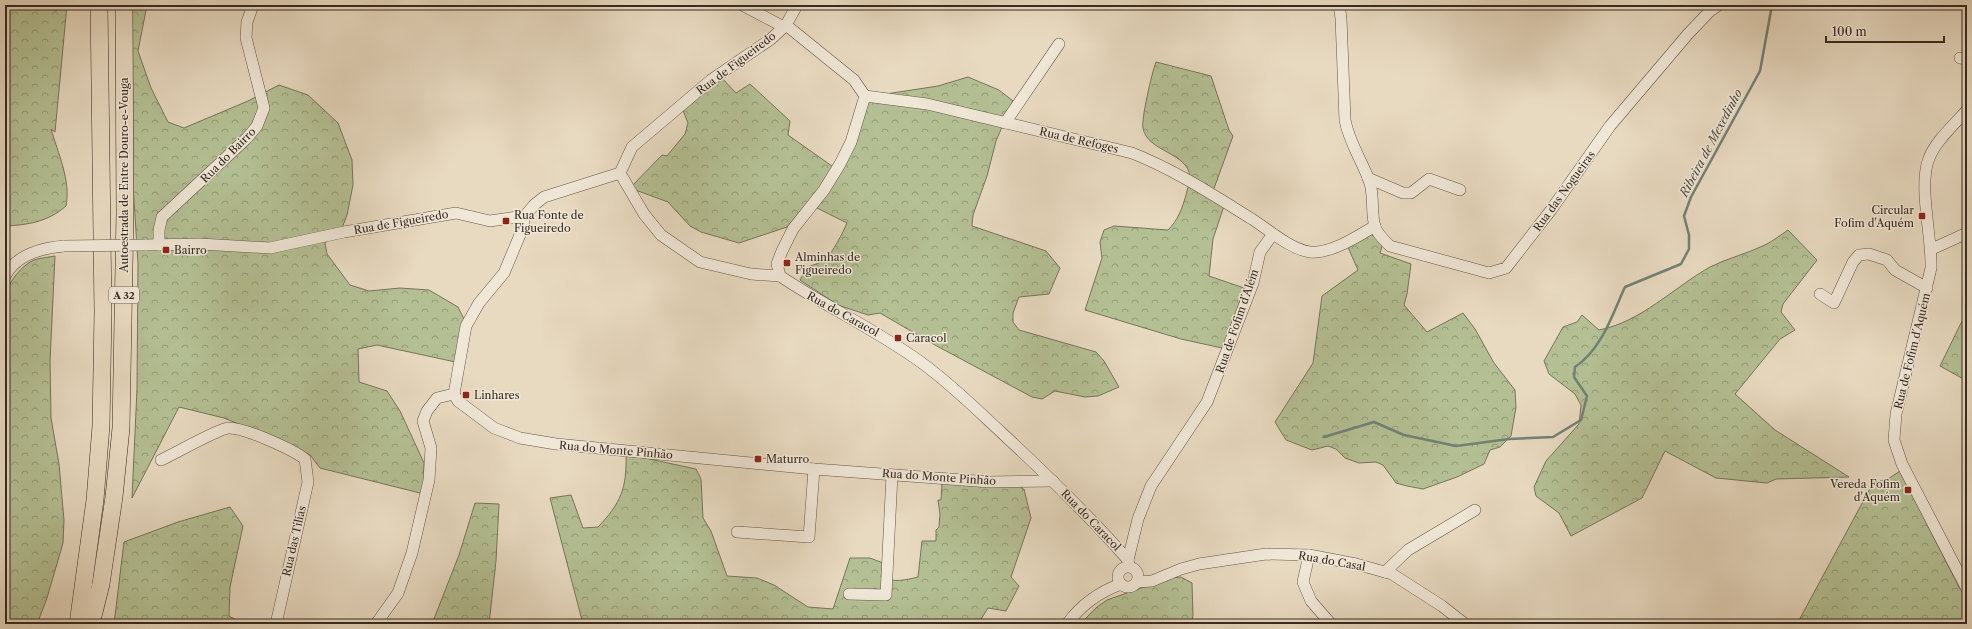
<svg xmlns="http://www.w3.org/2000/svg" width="1972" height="629" font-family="'Libre Caslon Text',serif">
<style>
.forest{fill:url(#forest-crowns);stroke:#76755b}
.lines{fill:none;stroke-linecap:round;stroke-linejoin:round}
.stream{stroke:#718178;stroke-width:2.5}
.minor-casing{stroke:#63564a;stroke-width:12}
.highway-casing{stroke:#372a22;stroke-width:18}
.minor{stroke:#f0e7d7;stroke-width:11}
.highway{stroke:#e8dac1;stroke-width:17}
.minor-bridge-casing{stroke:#63564a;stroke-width:12;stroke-linecap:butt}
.minor-bridge{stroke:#f0e7d7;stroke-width:11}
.poi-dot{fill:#8f2418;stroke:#f0e7d7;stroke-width:1.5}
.labels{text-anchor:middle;stroke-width:3;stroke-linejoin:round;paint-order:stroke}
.shield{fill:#f0e7d7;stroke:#6e6358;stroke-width:1}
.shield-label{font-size:10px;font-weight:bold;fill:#372a22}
.street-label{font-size:11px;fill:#372a22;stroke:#f0e7d7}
.poi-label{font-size:11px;fill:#372a22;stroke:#f0e7d7;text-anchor:start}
.water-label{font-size:12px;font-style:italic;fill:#4f4e46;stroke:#f0e7d7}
</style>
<defs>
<pattern id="forest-crowns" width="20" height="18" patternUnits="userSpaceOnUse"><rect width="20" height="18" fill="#b4c094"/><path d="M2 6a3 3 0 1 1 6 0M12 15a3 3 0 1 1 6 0" fill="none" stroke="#939c78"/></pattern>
</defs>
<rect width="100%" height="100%" fill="#e8dac1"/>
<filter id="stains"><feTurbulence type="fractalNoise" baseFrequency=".005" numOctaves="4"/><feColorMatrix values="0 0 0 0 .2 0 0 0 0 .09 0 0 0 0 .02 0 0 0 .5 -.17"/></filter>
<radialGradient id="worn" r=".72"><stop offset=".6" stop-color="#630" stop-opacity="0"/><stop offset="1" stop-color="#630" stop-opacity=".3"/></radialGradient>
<g class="forest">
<path d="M 5,5 L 47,5 L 56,11 L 61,5 L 67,5 L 55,132 L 51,129 C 58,153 71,181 66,206 C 48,222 27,225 5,226 Z"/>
<path d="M 131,5 L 147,5 L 138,51 L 151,88 L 168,122 L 184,128 L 248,101 L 279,85 L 308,95 L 338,123 L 352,160 L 353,185 L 347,215 L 342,228 L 325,243 L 327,254 L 350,285 L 369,291 L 400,288 L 429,290 L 458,307 L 465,321 L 460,363 L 377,345 L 358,349 L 359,382 L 387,391 L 400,411 L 424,463 L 424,494 L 320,468 L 310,455 L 295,447 L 224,418 L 179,407 L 132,498 L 137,389 L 138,264 L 133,184 Z"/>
<path d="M 1156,62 L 1211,76 L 1229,130 L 1233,136 L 1212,194 L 1225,203 L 1213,239 L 1209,276 L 1244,288 L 1233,324 L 1222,348 L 1181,339 L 1085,310 L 1102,258 L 1100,242 L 1104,230 L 1114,226 L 1168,230 C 1178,220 1182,209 1186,195 C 1187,190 1190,183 1190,177 C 1188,152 1147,152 1143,128 C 1141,120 1152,72 1156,62 Z"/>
<path d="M 720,76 L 736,93 L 750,84 L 790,121 L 788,135 L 839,171 L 866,97 L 938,86 L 968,77 L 999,90 L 1013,101 L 996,141 L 987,176 L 973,215 L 972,226 L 1046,251 L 1060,268 L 1049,294 L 1019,297 L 1013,313 L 1013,322 L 1019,330 L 1096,352 L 1104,361 L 1119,387 L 1098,396 L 1085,397 L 1055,391 L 1042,399 L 1032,397 L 935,345 L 880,313 L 868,315 L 838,305 L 800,280 C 811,259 810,270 825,259 C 833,253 843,232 847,223 L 807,203 L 787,227 L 739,243 L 701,232 L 690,226 L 668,202 L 630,188 L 662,155 L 667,156 L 685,134 L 688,123 L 682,108 Z"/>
<path d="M 1788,230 L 1817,260 L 1783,304 L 1781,312 L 1795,330 L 1780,339 L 1735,394 L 1775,430 L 1849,477 L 1776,479 L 1767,483 L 1716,478 L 1665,451 L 1642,498 L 1571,536 L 1559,513 L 1536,496 L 1534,487 L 1546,461 L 1579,424 L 1581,405 L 1575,394 L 1549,374 L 1544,361 L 1563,327 L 1577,322 L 1582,315 L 1599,330 C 1641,322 1673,288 1710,267 C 1728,258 1749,253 1767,244 C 1774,240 1781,235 1788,230 Z"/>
<path d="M 1368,232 L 1383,243 L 1380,253 L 1411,264 L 1407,294 L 1404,305 L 1427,332 L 1463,313 L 1475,329 L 1494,363 L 1515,390 L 1516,407 L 1511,436 L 1500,447 L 1490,450 L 1484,464 L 1457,477 L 1423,489 L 1407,486 L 1396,483 L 1383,465 L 1376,462 L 1359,463 L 1345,458 L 1336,449 L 1328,446 L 1312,450 L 1286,440 L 1275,422 L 1313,363 L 1322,296 L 1358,270 L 1347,245 Z"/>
<path d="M 55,256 L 50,361 L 51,418 L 59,464 L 64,520 L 63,543 L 47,598 L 37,624 L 5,624 L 5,294 C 10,281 21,266 34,260 C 40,258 49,257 55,256 Z"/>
<path d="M 1962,321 L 1967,323 L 1967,381 L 1940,366 Z"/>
<path d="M 626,454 L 696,469 L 701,479 L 703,518 L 711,531 L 727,576 L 757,578 L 774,585 L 808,607 L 833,609 L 850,558 L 870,558 L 883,563 L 881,577 C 893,583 906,580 918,577 L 922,541 L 936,541 L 936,530 L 939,527 L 940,514 L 938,500 L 941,500 L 942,483 L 1023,481 L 1022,489 L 1024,489 L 1031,518 L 1011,577 L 1019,586 L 1006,611 L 988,608 L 978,624 L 583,624 L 550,498 L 571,495 L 583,528 L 598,527 C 621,503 627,488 626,454 Z"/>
<path d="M 1900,471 L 1960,589 L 1967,586 L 1967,624 L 1797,624 L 1873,483 L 1888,479 Z"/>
<path d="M 475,503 L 499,504 L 496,561 L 489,624 L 432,624 L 459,555 Z"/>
<path d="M 230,507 L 243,526 L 230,587 L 229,616 L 244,624 L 114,624 L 124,542 L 178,522 Z"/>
<path d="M 1181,577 L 1192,583 L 1193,616 L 1191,624 L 1080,624 L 1097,607 L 1107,600 L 1170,578 Z"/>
</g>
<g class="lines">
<path class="stream" d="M 1324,437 L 1374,422 L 1404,435 L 1456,446 L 1509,439 L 1553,437 L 1581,420 L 1587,396 L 1574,377 L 1575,367 C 1602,349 1612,315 1625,287 L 1681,264 L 1689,249 L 1689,235 L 1684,216 L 1691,197 L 1760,71 L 1772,5"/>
<defs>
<g id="minor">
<path d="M 742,5 L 784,27"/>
<path d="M 1339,5 L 1341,18 L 1345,120 C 1349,143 1363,162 1370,183 C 1374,197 1371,214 1375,227 C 1378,235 1384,240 1390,246 L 1489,273 L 1506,268 L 1551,210 L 1610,126 L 1688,34 L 1710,11 L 1719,5"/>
<path d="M 786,25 L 854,80 L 865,96 L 851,142 L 840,164 L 824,190 L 793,229 L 782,251 L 777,264 L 780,276 C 826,307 877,330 922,363 C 951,384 976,409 1002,433 C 1046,474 1089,515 1128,560 L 1129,566"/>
<path d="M 1960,58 L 1967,59"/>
<path d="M 865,96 L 927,104 L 1132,153 C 1175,170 1213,195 1252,219 C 1269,230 1290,249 1310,252 C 1331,254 1358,236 1375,226"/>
<path d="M 1967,110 C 1954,125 1934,142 1928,161 C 1919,189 1932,237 1931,268 L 1896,414 L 1894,440 L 1902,464 L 1967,589"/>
<path d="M 1005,123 L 1059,44"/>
<path d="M 620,173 L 644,214 L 661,235 L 700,262 L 751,274 L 780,276"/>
<path d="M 1368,178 L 1403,193 L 1411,193 L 1429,179 L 1460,190"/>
<path d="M 145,245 L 200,244 L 270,248 L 344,232 L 456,213 L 490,221 L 525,216"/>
<path d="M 159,245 L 159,230 L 162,217 L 247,138 L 257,126 L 264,108 L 246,38 L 247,22 L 253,5"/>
<path d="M 1932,249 L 1967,233"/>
<path d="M 5,276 C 16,255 42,248 64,246"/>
<path d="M 1820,294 L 1834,303 L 1853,262 L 1859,255 L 1869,254 L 1887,260 L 1895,270 L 1927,288"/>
<path d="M 454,394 L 458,401 L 494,428 L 520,438 L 556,444 L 814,469 L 990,482 L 1053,481"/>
<path d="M 454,394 L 466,326 L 479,303 L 504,273 L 522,230 L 525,216 L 534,205 L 544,197 L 620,173 L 632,147 L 711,80 L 771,39 L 786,25 L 797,5"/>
<path d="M 161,460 C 174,454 216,430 228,428 C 243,427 292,449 305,459 L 308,482 L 276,624"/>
<path d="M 737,532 L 809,537 L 814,469"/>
<path d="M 1309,555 L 1303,582 L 1311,601 L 1331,624"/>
<path d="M 1128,560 L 1138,519 L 1151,486 L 1207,402 L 1253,283 L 1260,252 L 1273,234"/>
<circle cx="1128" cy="577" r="10"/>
<path d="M 1385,572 L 1408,550 L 1475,510"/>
<path d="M 1137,582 L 1152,581 L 1181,569 L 1199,564 L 1266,554 L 1309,555 L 1356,564 L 1392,574 L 1442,606 L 1465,624"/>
<path d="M 849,594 L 886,595 L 892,475"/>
<path d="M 376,624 L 398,593 L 412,553 L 429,480 L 431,448 L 423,421 L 427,411 L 437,398 L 454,394"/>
<path d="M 1067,624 C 1081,605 1099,592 1121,584"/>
</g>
<g id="highway">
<path d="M 78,624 L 95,500 L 101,426 L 103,312 L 99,5"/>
<path d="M 91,624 L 101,584 L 114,497 L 121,428 L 125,213 L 124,5"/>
</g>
</defs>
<use href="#minor" class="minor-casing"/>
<use href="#highway" class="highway-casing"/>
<use href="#minor" class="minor"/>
<use href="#highway" class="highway"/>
<defs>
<path id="minor-bridge" d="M 64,246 L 145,245"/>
</defs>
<use href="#minor-bridge" class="minor-bridge-casing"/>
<use href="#minor-bridge" class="minor-bridge"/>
</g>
<g class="poi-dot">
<rect x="1918" y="212" width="8" height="8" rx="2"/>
<rect x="502" y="217" width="8" height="8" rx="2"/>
<rect x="162" y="246" width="8" height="8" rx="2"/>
<rect x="783" y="259" width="8" height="8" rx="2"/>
<rect x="894" y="334" width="8" height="8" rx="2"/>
<rect x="462" y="391" width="8" height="8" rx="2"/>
<rect x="754" y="455" width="8" height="8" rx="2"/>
<rect x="1904" y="486" width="8" height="8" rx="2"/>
</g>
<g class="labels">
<rect class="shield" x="109" y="287" width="30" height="16" rx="3"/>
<g class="shield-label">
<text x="124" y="299">A 32</text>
</g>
<g class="street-label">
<text transform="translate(736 63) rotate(-37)" y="4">Rua de Figueiredo</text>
<text transform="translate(1079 140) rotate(13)" y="4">Rua de Refoges</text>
<text transform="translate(228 155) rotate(-45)" y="4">Rua do Bairro</text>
<text transform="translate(124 175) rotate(-90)" y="4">Autoestrada de Entre Douro-e-Vouga</text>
<text transform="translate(1564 191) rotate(-54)" y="4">Rua das Nogueiras</text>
<text transform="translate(401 222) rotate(-10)" y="4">Rua de Figueiredo</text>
<text transform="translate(843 314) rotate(29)" y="4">Rua do Caracol</text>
<text transform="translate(1237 321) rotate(-71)" y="4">Rua de Fofim d´Além</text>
<text transform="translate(1912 351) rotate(-76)" y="4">Rua de Fofim d´Aquém</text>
<text transform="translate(616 450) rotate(5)" y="4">Rua do Monte Pinhão</text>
<text transform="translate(939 477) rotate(4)" y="4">Rua do Monte Pinhão</text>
<text transform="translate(1091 520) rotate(46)" y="4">Rua do Caracol</text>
<text transform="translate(294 541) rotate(-77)" y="4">Rua das Tílias</text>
<text transform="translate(1332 561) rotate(10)" y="4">Rua do Casal</text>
</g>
<g class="poi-label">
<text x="1914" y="214" text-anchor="end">Circular<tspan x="1914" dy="13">Fofim d'Aquém</tspan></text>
<text x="514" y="219">Rua Fonte de<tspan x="514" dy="13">Figueiredo</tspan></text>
<text x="174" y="254">Bairro</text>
<text x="795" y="261">Alminhas de<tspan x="795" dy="13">Figueiredo</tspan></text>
<text x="906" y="342">Caracol</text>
<text x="474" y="399">Linhares</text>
<text x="766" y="463">Maturro</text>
<text x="1900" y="488" text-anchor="end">Vereda Fofim<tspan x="1900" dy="13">d'Aquém</tspan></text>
</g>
<g class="water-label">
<text transform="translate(1711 143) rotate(-62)" y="4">Ribeira de Mexedinho</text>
</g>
</g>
<rect width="1972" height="629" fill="none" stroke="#e8dac1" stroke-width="20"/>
<rect x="6" y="6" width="1960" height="617" fill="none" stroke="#372a22" stroke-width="2"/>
<rect x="10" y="10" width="1952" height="609" fill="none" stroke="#372a22"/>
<path d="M1826 36v6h118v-6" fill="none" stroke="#372a22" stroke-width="2"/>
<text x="1832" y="36" font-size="12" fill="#372a22" stroke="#f0e7d7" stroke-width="3" paint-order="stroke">100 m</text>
<rect width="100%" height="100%" filter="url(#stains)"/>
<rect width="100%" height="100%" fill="url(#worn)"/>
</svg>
